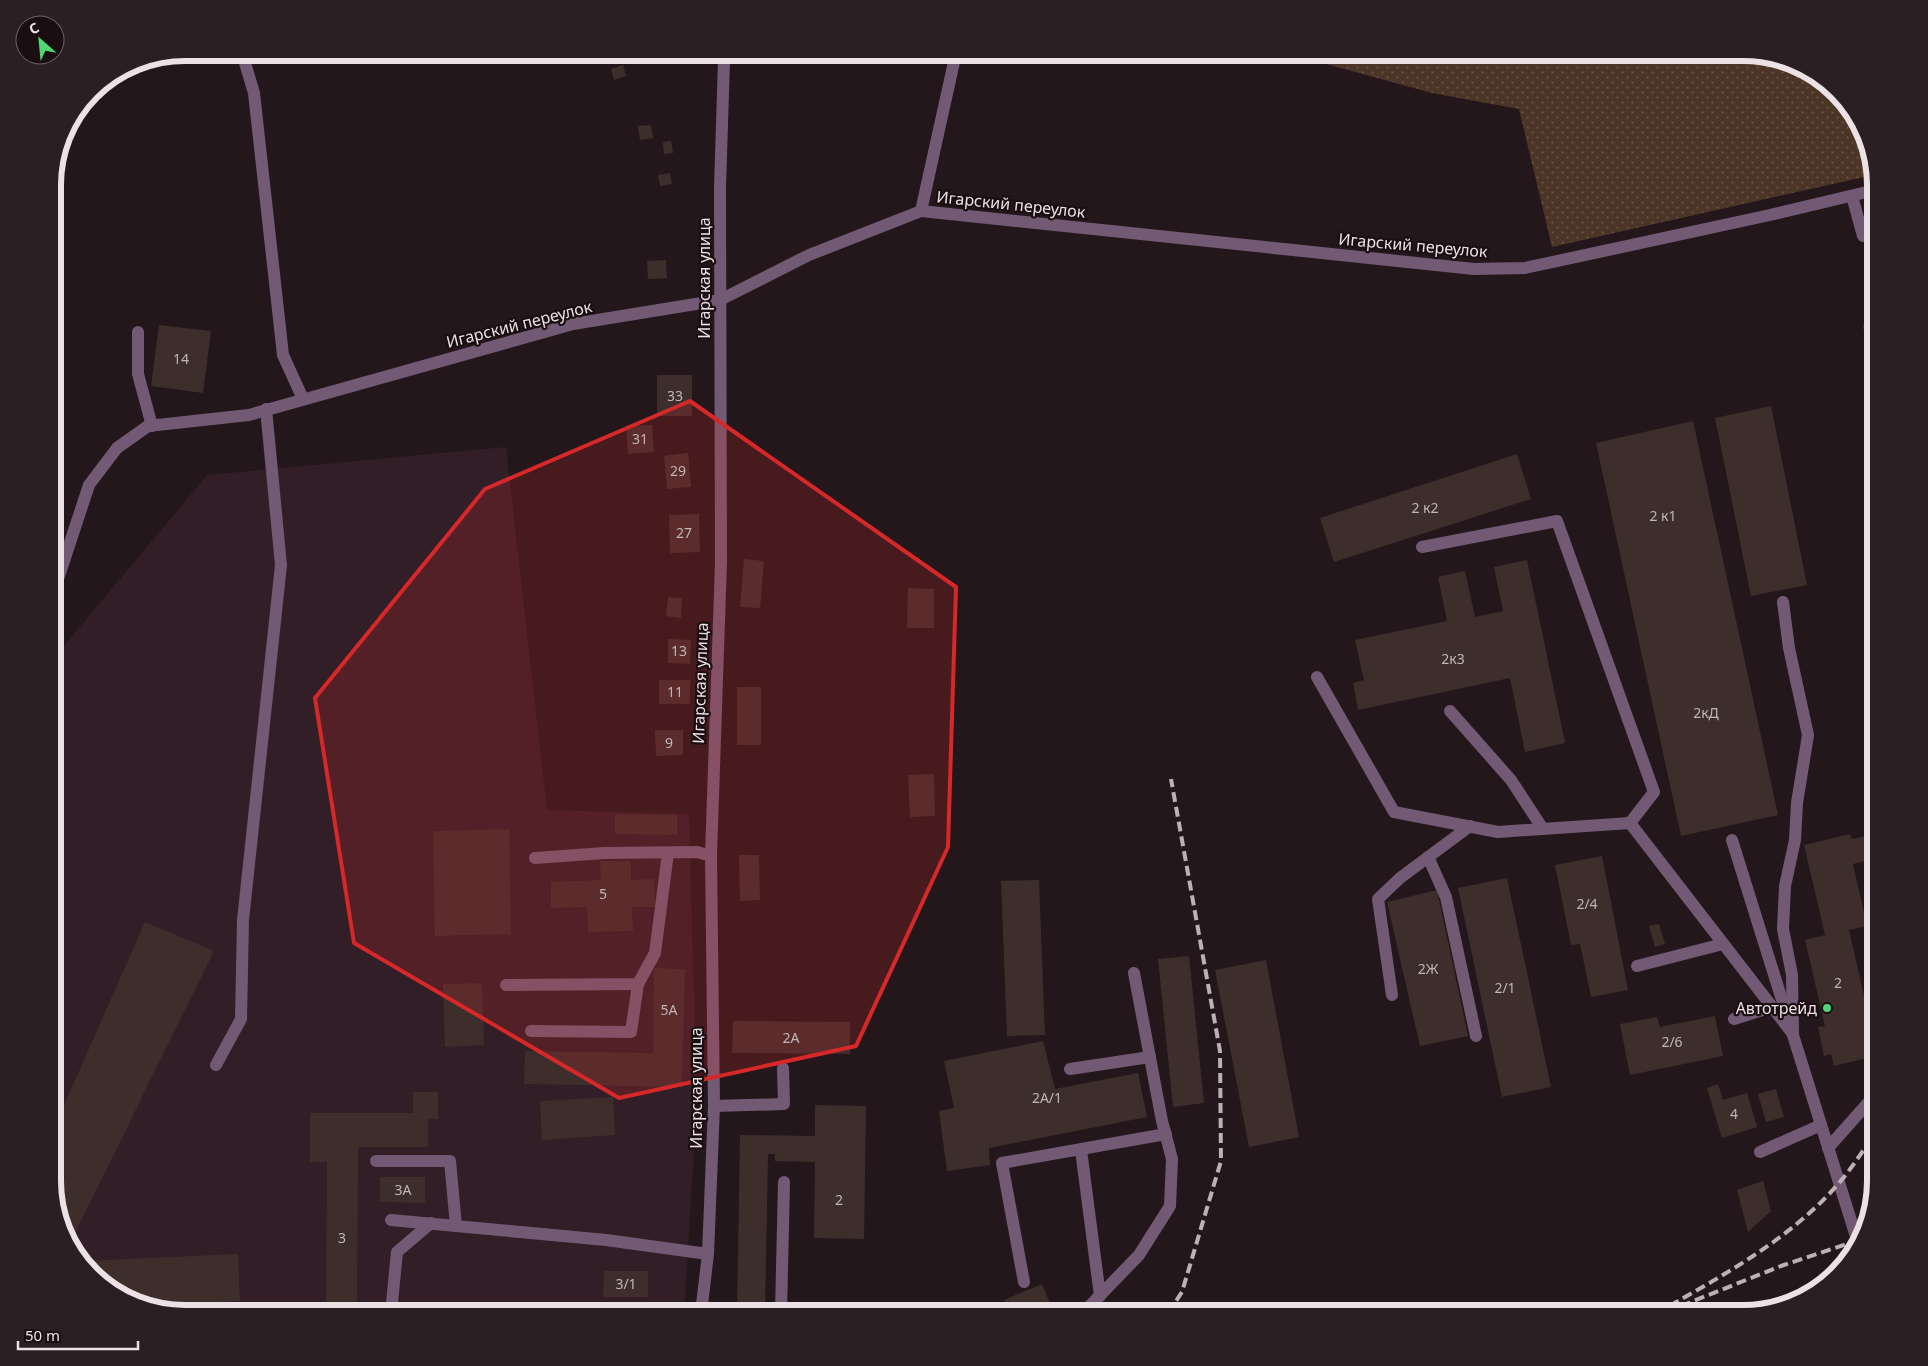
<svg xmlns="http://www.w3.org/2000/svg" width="1928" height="1366" font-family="'Noto Sans',sans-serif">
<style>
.built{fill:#311e26}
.grass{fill:url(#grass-dots)}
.building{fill:#3d2e2c}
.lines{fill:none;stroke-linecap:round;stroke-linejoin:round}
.minor{stroke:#725a75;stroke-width:12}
.rail{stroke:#bcb2b5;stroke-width:4;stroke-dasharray:10 5;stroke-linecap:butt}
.marked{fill:#d62828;fill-opacity:0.2;stroke:#d62828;stroke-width:4;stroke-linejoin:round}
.poi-dot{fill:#52d673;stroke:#1b0e13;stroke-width:2}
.labels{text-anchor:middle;stroke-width:4.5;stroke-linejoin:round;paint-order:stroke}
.number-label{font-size:14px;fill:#c0b5b7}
.street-label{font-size:16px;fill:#ece2e5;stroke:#1b0e13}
.poi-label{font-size:16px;fill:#ece2e5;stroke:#1b0e13;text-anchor:end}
.rim{fill:none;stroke:#ece2e5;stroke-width:6}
</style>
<defs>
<pattern id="grass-dots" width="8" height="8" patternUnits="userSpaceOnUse" patternTransform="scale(1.25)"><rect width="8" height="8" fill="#4c3526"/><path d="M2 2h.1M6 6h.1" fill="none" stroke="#665245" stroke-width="1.8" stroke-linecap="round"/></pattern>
</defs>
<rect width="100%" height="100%" fill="#24171c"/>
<path class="built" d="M 506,447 L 547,810 L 689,814 L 697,1102 L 684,1313 L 185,1313 L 143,1306 L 105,1286 L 70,1247 L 53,1189 L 53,659 L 207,475 Z"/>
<path class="grass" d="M 1286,53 L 1743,53 L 1785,60 L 1823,80 L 1862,126 L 1873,175 L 1552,247 L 1519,109 L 1432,93 Z"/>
<g class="building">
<path d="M 623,65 L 626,76 L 614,80 L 611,69 Z"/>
<path d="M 651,125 L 653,138 L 640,140 L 638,126 Z"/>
<path d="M 671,141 L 673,153 L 664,154 L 663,142 Z"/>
<path d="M 670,173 L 672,184 L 660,186 L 658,175 Z"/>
<path d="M 1875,241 L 1875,302 L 1874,302 L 1866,243 Z"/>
<path d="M 666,260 L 667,278 L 648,279 L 647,261 Z"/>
<path d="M 1875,324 L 1875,402 L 1874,402 L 1863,325 Z"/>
<path d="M 159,325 L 211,331 L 203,393 L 151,386 Z"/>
<rect x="657" y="375" width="35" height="41"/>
<path d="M 1771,406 L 1807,585 L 1751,596 L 1715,418 Z"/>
<path d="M 1693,421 L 1778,815 L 1681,836 L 1596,443 Z"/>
<path d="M 652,425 L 654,452 L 628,454 L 626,426 Z"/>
<path d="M 688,453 L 691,487 L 667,489 L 664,456 Z"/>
<path d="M 1517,454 L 1531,499 L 1334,562 L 1320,518 Z"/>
<path d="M 699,514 L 700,552 L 670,553 L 669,515 Z"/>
<path d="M 744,559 L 764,561 L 760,608 L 740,607 Z"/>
<path d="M 1527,560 L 1565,743 L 1525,752 L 1510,678 L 1358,710 L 1353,683 L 1364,680 L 1355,640 L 1447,621 L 1438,577 L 1465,571 L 1475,617 L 1503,611 L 1494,567 Z"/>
<path d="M 908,588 L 934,589 L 934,628 L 907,628 Z"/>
<path d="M 668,597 L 682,598 L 681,618 L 666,616 Z"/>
<path d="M 668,639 L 691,640 L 690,664 L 668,663 Z"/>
<rect x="659" y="680" width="31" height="24"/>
<rect x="737" y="687" width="24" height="58"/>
<path d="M 655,730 L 683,730 L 683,755 L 656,756 Z"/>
<path d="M 934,774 L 935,816 L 910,817 L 908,775 Z"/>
<path d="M 615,814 L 677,815 L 677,835 L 615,834 Z"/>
<path d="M 509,829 L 511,934 L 435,936 L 433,831 Z"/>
<path d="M 1850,834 L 1852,839 L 1867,836 L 1873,859 L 1853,864 L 1867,926 L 1849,930 L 1875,1044 L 1875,1056 L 1834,1066 L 1831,1054 L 1824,1056 L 1818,1027 L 1825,1026 L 1805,940 L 1825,935 L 1804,845 Z"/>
<path d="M 739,855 L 759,855 L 760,900 L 740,901 Z"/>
<path d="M 1602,856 L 1628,990 L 1591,997 L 1580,944 L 1571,945 L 1555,865 Z"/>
<path d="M 600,861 L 631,861 L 631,880 L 654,879 L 655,907 L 632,907 L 633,931 L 588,932 L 587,907 L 551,908 L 551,882 L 601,880 Z"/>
<path d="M 1507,878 L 1551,1087 L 1502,1097 L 1458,888 Z"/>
<path d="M 1039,880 L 1045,1035 L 1007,1036 L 1001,881 Z"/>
<path d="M 1437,890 L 1468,1036 L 1420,1046 L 1387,902 Z"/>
<path d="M 145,922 L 214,951 L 75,1233 L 65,1229 L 53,1189 L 53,1130 Z"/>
<path d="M 1659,924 L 1665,944 L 1655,947 L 1649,926 Z"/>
<path d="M 1189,956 L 1204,1103 L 1173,1107 L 1158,959 Z"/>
<path d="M 1266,960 L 1299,1137 L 1249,1147 L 1215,970 Z"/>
<path d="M 654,968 L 685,969 L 682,1087 L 524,1084 L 525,1051 L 653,1053 Z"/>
<path d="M 482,983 L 484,1045 L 445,1047 L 443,984 Z"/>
<path d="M 1715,1016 L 1723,1056 L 1630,1075 L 1620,1024 L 1657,1017 L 1660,1027 Z"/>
<path d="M 733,1021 L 850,1022 L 850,1054 L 732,1053 Z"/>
<path d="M 1043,1041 L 1055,1089 L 1138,1073 L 1147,1117 L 989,1148 L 990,1165 L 947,1171 L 939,1111 L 954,1108 L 944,1061 Z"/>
<path d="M 1718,1084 L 1723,1100 L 1747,1093 L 1757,1127 L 1722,1138 L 1707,1088 Z"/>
<path d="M 1776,1089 L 1784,1117 L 1766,1122 L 1758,1094 Z"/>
<path d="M 413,1092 L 438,1092 L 438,1119 L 428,1119 L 428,1147 L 358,1147 L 357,1313 L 326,1313 L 327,1162 L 310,1162 L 310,1113 L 413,1113 Z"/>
<path d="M 613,1097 L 615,1135 L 542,1140 L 540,1101 Z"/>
<path d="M 815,1105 L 866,1106 L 864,1239 L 814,1238 L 815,1162 L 775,1161 L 775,1154 L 768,1154 L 765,1313 L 737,1313 L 740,1135 L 815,1136 Z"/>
<path d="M 380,1177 L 425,1177 L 425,1203 L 380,1202 Z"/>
<path d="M 1763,1181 L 1771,1211 L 1748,1232 L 1737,1190 Z"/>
<path d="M 238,1254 L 240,1301 L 141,1306 L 105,1286 L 83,1261 Z"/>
<path d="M 604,1271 L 648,1271 L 648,1297 L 603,1297 Z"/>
<path d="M 1042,1284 L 1054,1313 L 1010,1313 L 1004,1300 Z"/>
</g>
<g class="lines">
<g class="minor">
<path d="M 242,53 L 254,93 L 283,355 L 303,399"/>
<path d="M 1852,196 L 1863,236 L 1875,234"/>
<path d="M 921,211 L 956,53"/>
<path d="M 138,332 L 138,374 L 152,426"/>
<path d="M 1422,547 L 1557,521 L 1654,792 L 1630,823"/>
<path d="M 53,586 L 59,576 L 89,485 L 117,448 L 148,426 L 249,415 L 573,324 L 720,300 L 809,255 L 921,211 L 1474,269 L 1525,268 L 1770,215 L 1875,190"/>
<path d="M 1783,602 L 1789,648 L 1808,735 L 1797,803 L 1795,840 L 1785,886 L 1783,929 L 1792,975 L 1793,1034"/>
<path d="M 1317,677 L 1394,812 L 1498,832 L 1630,823 L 1793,1034"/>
<path d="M 1450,711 L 1511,780 L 1543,829"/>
<path d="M 1732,840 L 1858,1243"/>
<path d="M 1428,857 L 1446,897 L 1476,1036"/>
<path d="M 535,858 L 604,853 L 697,852 L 711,856"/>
<path d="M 1637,966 L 1723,944"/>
<path d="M 506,985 L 638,984 L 655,953 L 668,853"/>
<path d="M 1392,995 L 1378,899 L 1400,878 L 1470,826"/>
<path d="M 1734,1019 L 1772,1007"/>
<path d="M 531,1031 L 631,1032 L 638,984"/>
<path d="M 216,1065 L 241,1019 L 243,920 L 281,565 L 266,409"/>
<path d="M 1070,1069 L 1150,1057"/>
<path d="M 714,1106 L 784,1104 L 783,1068"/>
<path d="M 1828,1148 L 1875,1095"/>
<path d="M 1081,1150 L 1100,1296"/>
<path d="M 1760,1152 L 1821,1125"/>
<path d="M 376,1161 L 450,1161 L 456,1226"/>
<path d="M 391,1220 L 606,1240 L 708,1254"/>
<path d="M 1024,1282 L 1002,1163 L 1166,1134"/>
<path d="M 391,1313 L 397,1252 L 431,1223"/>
<path d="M 701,1313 L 708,1254 L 714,1106 L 711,856 L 721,562 L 720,187 L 724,61 L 722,53"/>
<path d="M 781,1313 L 784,1182"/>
<path d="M 1083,1313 L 1139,1255 L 1170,1206 L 1172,1159 L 1162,1121 L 1134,973"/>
</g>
<g class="rail">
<path d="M 1681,1306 L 1781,1266 L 1859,1240"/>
<path d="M 1168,1313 L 1182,1292 L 1221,1161 L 1220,1051 L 1171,779"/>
<path d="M 1657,1313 C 1720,1277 1790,1240 1839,1183 C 1852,1168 1863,1150 1875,1134"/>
</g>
</g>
<path class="marked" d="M 690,401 L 956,587 L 948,847 L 856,1046 L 619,1098 L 354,943 L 315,698 L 485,489 Z"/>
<circle class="poi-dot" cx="1827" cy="1008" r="5"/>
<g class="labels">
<g class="number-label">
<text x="181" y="364">14</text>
<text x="675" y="401">33</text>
<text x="640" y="444">31</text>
<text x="678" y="476">29</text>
<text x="1425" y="513">2 к2</text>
<text x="1663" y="521">2 к1</text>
<text x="684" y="538">27</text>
<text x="679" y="656">13</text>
<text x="1453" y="664">2к3</text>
<text x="675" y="697">11</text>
<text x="1706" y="718">2кД</text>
<text x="669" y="748">9</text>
<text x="603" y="899">5</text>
<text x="1587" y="909">2/4</text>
<text x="1428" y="974">2Ж</text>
<text x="1838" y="988">2</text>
<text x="1505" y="993">2/1</text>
<text x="669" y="1015">5А</text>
<text x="791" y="1043">2А</text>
<text x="1672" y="1047">2/6</text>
<text x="1047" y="1103">2А/1</text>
<text x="1734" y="1119">4</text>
<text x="403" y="1195">3А</text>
<text x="839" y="1205">2</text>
<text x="342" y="1243">3</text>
<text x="626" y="1289">3/1</text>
</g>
<g class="street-label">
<text transform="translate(1011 204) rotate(6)" y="6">Игарский переулок</text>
<text transform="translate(1413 245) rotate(5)" y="6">Игарский переулок</text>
<text transform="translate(704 278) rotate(-90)" y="6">Игарская улица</text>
<text transform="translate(519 324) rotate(-14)" y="6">Игарский переулок</text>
<text transform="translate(700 683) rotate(-88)" y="6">Игарская улица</text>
<text transform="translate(696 1088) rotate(-90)" y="6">Игарская улица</text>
</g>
<g class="poi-label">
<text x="1817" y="1014">Автотрейд</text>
</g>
</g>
<path d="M0 0H1928V1366H0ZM185 61H1743A124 124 0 0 1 1867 185V1181A124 124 0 0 1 1743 1305H185A124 124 0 0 1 61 1181V185A124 124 0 0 1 185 61Z" fill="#2c1f24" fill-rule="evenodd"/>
<path class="rim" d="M185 61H1743A124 124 0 0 1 1867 185V1181A124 124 0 0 1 1743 1305H185A124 124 0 0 1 61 1181V185A124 124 0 0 1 185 61Z"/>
<g transform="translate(40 40) rotate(333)"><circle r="24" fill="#1b0e13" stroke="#6f6367"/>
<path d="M0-4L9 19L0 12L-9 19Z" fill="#52d673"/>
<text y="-8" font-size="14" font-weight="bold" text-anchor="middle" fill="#ece2e5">С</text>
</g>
<path d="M18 1341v8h120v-8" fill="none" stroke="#ece2e5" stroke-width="2.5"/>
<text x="25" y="1341" font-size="15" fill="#ece2e5" stroke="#1b0e13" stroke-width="4" paint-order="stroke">50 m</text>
</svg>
